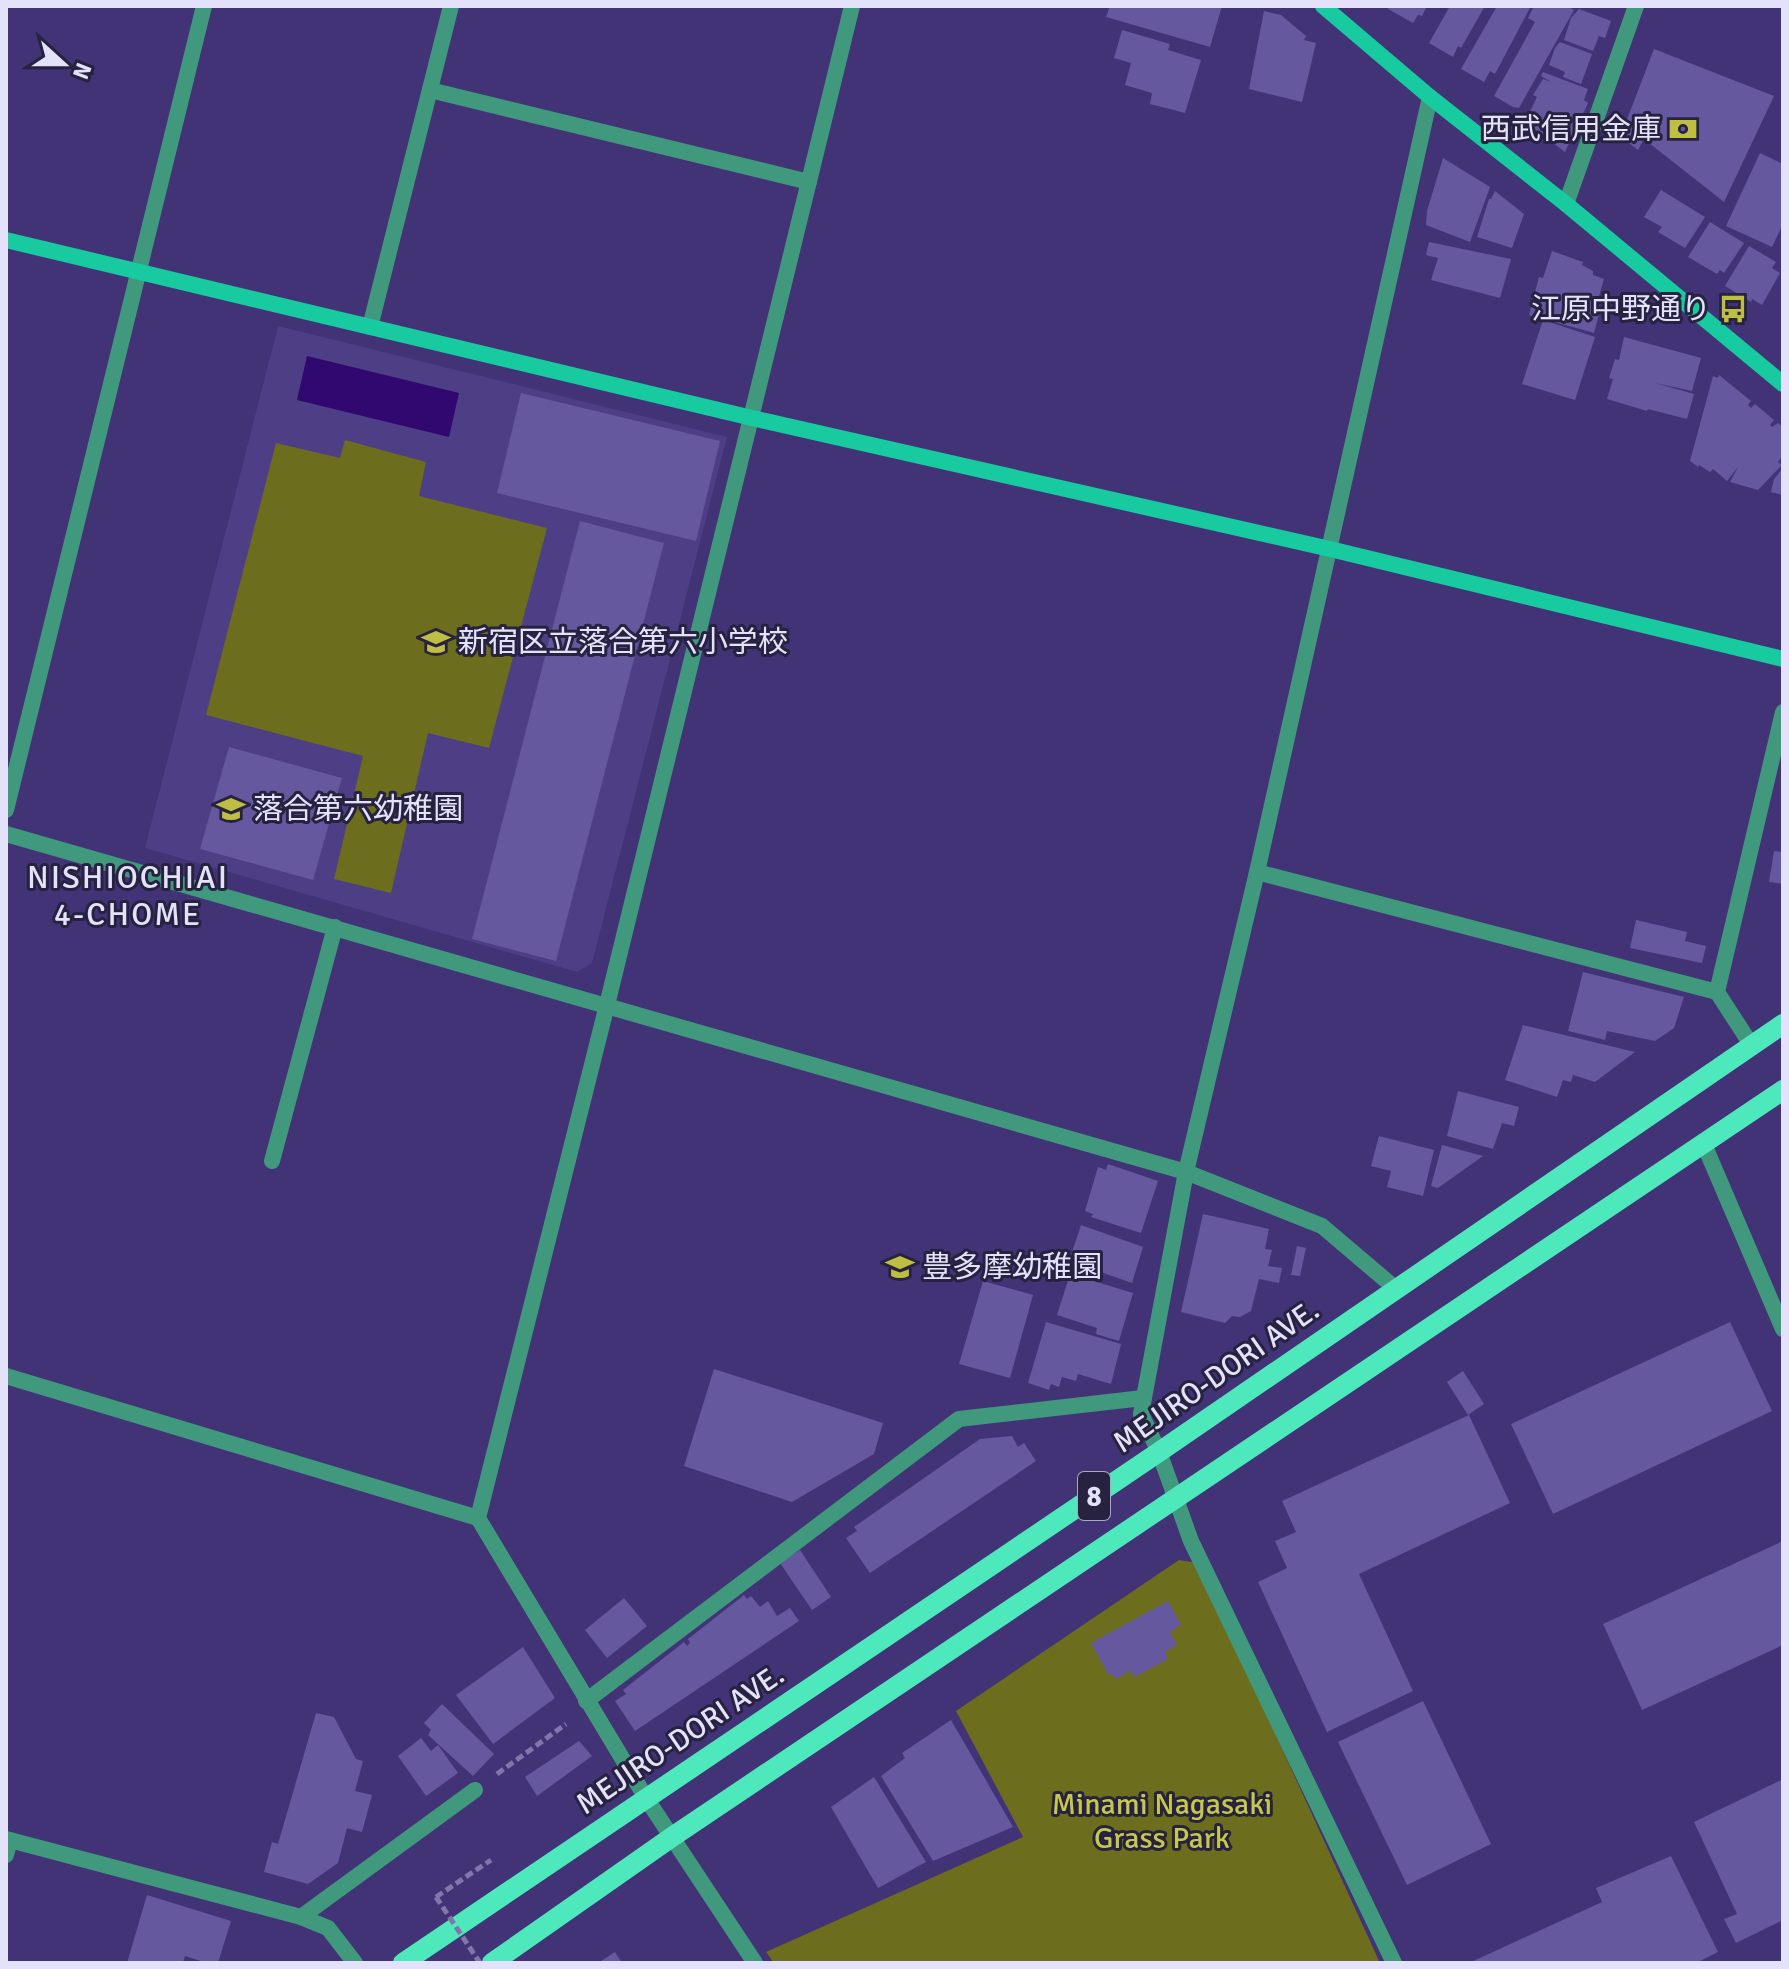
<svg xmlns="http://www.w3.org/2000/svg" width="1789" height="1969" font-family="Signika,'Noto Sans JP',sans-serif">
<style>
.built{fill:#4d3e86}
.green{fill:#6c6d1d}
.water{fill:#30086f}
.building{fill:#65589f}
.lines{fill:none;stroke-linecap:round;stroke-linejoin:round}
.path{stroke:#8076a9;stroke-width:5;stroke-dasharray:8 4;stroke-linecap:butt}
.lane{stroke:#40997d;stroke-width:16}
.street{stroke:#40997d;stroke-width:16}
.secondary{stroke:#18ca9f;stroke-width:16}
.primary{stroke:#4de9bc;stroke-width:20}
.path-bridge{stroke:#8076a9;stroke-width:5;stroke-dasharray:8 4;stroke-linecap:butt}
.labels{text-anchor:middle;stroke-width:6;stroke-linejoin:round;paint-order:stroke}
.shield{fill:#272240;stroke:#aba8c2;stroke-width:2}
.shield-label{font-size:28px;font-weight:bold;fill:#e4e2fa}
.poi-label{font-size:30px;fill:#e4e2fa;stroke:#272240;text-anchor:start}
.street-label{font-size:30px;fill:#e4e2fa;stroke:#272240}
.park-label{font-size:30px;fill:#c6c84a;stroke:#272240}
.neighbourhood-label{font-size:32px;letter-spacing:2px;fill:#e4e2fa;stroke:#272240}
</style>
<rect width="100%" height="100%" fill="#413376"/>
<path class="built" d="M 278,326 L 727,437 L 592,963 L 577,972 L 145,848 Z"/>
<g class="green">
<path d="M 345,440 L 426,462 L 419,496 L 547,528 L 489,748 L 428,733 L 391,893 L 334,879 L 363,756 L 206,715 L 276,443 L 340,458 Z"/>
<path d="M 1179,1560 L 1197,1563 L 1380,1963 L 774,1963 L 766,1952 L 1023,1837 L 956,1711 Z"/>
</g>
<path class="water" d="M 307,356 L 459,393 L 449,437 L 297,400 Z"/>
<g class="building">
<path d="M 1110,6 L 1222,6 L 1210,47 L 1106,17 Z"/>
<path d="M 1390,6 L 1427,6 L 1422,16 L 1418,15 L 1413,23 L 1388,9 Z"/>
<path d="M 1450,6 L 1485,6 L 1461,48 L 1458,46 L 1453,57 L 1429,43 Z"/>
<path d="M 1497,6 L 1531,6 L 1495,74 L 1490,71 L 1484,82 L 1461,69 Z"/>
<path d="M 1534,6 L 1566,6 L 1574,10 L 1519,108 L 1513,107 L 1494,96 L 1535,22 L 1528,18 Z"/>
<path d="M 1579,9 L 1611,21 L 1605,38 L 1599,36 L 1593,51 L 1564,40 L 1571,18 Z"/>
<path d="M 1264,11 L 1281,15 L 1306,36 L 1304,40 L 1316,43 L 1302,102 L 1249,89 Z"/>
<path d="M 1122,30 L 1170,44 L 1168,50 L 1201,60 L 1185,113 L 1150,104 L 1152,93 L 1125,85 L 1131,63 L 1114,58 Z"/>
<path d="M 1560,42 L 1592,54 L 1581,84 L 1563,77 L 1565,72 L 1549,65 L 1555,48 Z"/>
<path d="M 1654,49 L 1774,96 L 1724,202 L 1644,139 L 1638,150 L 1614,132 L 1626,122 Z"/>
<path d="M 1543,72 L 1588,89 L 1584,100 L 1588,103 L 1565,152 L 1525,122 L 1537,97 L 1533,95 L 1543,79 L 1551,82 L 1541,76 Z"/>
<path d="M 1760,153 L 1783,164 L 1783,224 L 1772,247 L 1726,226 Z"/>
<path d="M 1443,158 L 1490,187 L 1470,242 L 1426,225 L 1427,211 Z"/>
<path d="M 1661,190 L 1705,217 L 1685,248 L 1658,232 L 1662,227 L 1644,217 Z"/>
<path d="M 1495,191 L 1524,214 L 1512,248 L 1477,237 L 1489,199 L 1491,199 Z"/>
<path d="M 1710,222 L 1744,243 L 1724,273 L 1720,270 L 1717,274 L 1688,257 Z"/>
<path d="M 1429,242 L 1511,259 L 1500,298 L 1431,280 L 1438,258 L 1426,255 Z"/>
<path d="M 1749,246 L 1776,262 L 1772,268 L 1780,273 L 1762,305 L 1752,299 L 1751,302 L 1725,286 Z"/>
<path d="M 1552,251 L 1583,262 L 1582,265 L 1593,271 L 1593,275 L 1604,279 L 1599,296 L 1602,297 L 1599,306 L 1601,307 L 1594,333 L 1529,315 L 1539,277 L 1543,278 Z"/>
<path d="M 1543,320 L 1595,337 L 1575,400 L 1522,384 Z"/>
<path d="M 1624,337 L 1701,358 L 1692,391 L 1655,383 L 1694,394 L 1687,419 L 1648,409 L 1647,411 L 1607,399 L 1613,379 L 1609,378 L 1615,359 L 1619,360 Z"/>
<path d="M 1719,375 L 1751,401 L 1748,405 L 1751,408 L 1755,404 L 1774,420 L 1770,425 L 1772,427 L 1778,423 L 1783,427 L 1783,455 L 1778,462 L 1782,465 L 1758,490 L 1730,482 L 1738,467 L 1727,481 L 1713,469 L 1710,472 L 1699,465 L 1698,467 L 1690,461 L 1713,376 L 1718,378 Z"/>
<path d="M 521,393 L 720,441 L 696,541 L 497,493 Z"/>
<path d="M 1783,468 L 1783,495 L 1771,492 L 1774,479 Z"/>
<path d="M 580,521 L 664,543 L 556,961 L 472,939 Z"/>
<path d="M 229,747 L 342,778 L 313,880 L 200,849 Z"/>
<path d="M 1774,851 L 1783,852 L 1783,884 L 1769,882 Z"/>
<path d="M 1636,920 L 1687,932 L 1685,941 L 1706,946 L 1702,963 L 1630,948 Z"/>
<path d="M 1583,972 L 1684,997 L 1674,1028 L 1655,1041 L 1607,1031 L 1605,1040 L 1568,1031 Z"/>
<path d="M 1523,1025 L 1635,1052 L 1595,1082 L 1573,1075 L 1571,1082 L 1563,1080 L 1557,1097 L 1505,1080 Z"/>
<path d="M 1458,1091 L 1519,1107 L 1514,1126 L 1502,1123 L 1493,1149 L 1447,1136 Z"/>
<path d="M 1379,1136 L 1434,1150 L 1423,1196 L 1387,1187 L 1391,1171 L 1371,1166 Z"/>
<path d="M 1442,1145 L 1483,1156 L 1438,1188 L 1431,1186 Z"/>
<path d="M 1108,1164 L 1158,1181 L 1141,1233 L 1091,1217 L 1093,1214 L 1085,1211 L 1098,1167 L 1106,1170 Z"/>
<path d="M 1203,1214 L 1269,1229 L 1265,1249 L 1272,1250 L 1268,1266 L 1282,1268 L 1279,1283 L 1259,1279 L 1251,1311 L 1240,1317 L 1232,1316 L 1225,1323 L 1181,1312 Z"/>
<path d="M 1081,1225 L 1143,1247 L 1132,1283 L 1069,1261 Z"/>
<path d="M 1297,1246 L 1306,1248 L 1300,1276 L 1291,1275 Z"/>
<path d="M 1070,1274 L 1133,1293 L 1119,1341 L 1096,1334 L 1097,1328 L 1057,1315 Z"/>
<path d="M 983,1281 L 1033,1295 L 1010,1378 L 959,1364 Z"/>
<path d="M 1046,1322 L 1121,1344 L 1111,1384 L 1078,1374 L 1076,1381 L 1062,1377 L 1059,1387 L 1051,1384 L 1049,1390 L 1028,1383 Z"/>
<path d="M 1730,1322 L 1772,1411 L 1553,1514 L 1511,1424 Z"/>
<path d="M 714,1369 L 883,1423 L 874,1454 L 792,1502 L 684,1466 Z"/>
<path d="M 1463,1371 L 1484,1404 L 1468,1415 L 1447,1382 Z"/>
<path d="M 1469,1415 L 1510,1503 L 1359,1574 L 1413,1691 L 1327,1732 L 1258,1582 L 1287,1568 L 1275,1541 L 1296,1532 L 1282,1501 Z"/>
<path d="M 1012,1436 L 1018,1447 L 1024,1443 L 1036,1461 L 870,1573 L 846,1538 L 857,1531 L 854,1527 L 980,1439 Z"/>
<path d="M 1783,1541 L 1783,1645 L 1642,1710 L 1603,1624 Z"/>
<path d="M 800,1550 L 831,1597 L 812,1610 L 780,1563 Z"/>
<path d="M 744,1595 L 747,1599 L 751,1596 L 760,1607 L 768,1601 L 777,1616 L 790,1608 L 799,1621 L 635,1731 L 615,1701 L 626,1694 L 623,1690 L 684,1642 L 687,1646 L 690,1643 L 688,1639 Z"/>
<path d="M 624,1598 L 647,1626 L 607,1658 L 585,1630 Z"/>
<path d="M 1168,1601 L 1181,1625 L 1170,1632 L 1177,1645 L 1165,1652 L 1168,1659 L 1135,1677 L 1130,1671 L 1116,1679 L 1112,1674 L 1109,1676 L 1091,1643 Z"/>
<path d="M 523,1647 L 555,1698 L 493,1744 L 456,1695 Z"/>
<path d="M 1423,1701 L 1491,1844 L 1407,1885 L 1338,1742 Z"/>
<path d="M 442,1704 L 494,1754 L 473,1776 L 428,1735 L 431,1730 L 424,1723 Z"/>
<path d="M 316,1713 L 334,1717 L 356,1759 L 363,1761 L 355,1791 L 372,1795 L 362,1832 L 347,1828 L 338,1863 L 308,1884 L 264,1872 L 272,1842 L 278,1844 Z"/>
<path d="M 951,1720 L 1013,1827 L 933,1861 L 881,1776 L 905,1758 L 902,1753 Z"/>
<path d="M 421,1738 L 431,1751 L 438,1745 L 458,1773 L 426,1796 L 398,1756 Z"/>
<path d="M 579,1741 L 592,1756 L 537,1796 L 525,1777 Z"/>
<path d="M 874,1777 L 926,1862 L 878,1888 L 831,1807 Z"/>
<path d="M 1783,1779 L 1783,1920 L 1736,1943 L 1724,1919 L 1737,1914 L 1694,1822 Z"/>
<path d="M 1671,1856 L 1718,1952 L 1696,1963 L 1469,1963 L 1602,1902 L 1596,1888 Z"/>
<path d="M 147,1895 L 231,1921 L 218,1963 L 207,1963 L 185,1956 L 183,1963 L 127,1963 Z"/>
<path d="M 615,1952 L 622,1963 L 598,1963 Z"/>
</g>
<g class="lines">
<g class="path">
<path d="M 497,1774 L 566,1724"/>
<path d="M 436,1897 L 491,1860"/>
</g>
<g class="lane">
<path d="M 430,90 L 809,182"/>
<path d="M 1257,872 L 1717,992"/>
<path d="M 272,1161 L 335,927"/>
<path d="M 6,1855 L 10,1840"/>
</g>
<g class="street">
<path d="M 1566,204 L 1636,6"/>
<path d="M 370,327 L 451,6"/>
<path d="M 6,810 L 204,6"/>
<path d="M 6,834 L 1186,1172 L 1322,1226 L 1395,1288"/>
<path d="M 1752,1046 L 1717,992 L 1783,712"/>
<path d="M 1703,1142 L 1783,1329"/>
<path d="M 6,1376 L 478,1518"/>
<path d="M 586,1701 L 959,1419 L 1143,1398"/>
<path d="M 6,1839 L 301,1917 L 328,1928 L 355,1963"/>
<path d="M 301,1917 L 475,1790"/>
<path d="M 755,1963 L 646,1798 L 478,1518 L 607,1005 L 852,6"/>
<path d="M 1394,1963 L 1191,1541 L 1159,1452 L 1141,1414 L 1186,1172 L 1257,872 L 1430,97"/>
</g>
<g class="secondary">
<path d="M 1323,6 L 1430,97 L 1566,204 L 1783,384"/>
<path d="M 6,240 L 752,418 L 1330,549 L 1783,659"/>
</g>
<g class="primary">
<path d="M 403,1963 L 1159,1452 L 1783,1024"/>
<path d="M 492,1963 L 672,1837 L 1783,1090"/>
</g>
<path class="path-bridge" d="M 436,1897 L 480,1963"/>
</g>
<defs>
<symbol id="bank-bare" viewBox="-9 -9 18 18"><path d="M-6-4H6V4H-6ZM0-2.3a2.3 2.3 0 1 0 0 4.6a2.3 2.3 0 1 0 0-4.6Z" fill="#bebf42" stroke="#272240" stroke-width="2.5" paint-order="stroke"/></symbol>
<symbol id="bus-bare" viewBox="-9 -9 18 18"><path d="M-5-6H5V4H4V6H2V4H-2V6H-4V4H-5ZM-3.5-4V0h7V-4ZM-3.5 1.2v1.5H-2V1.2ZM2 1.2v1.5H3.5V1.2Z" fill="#bebf42" stroke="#272240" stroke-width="2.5" paint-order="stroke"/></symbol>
<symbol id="school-bare" viewBox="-9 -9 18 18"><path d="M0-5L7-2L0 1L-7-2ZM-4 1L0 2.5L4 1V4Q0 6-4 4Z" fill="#bebf42" stroke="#272240" stroke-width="2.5" paint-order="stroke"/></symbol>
</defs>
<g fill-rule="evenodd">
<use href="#bank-bare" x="1663" y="109" width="40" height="40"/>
<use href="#bus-bare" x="1713" y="289" width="40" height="40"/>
<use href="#school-bare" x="416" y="622" width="40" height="40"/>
<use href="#school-bare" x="211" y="789" width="40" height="40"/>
<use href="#school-bare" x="880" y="1247" width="40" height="40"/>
</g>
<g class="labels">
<rect class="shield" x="1078" y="1472" width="32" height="48" rx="6"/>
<g class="shield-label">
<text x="1094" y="1506">8</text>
</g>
<g class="poi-label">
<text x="1661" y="139" text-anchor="end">西武信用金庫</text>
<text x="1711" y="319" text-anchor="end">江原中野通り</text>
<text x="458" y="652">新宿区立落合第六小学校</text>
<text x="253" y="819">落合第六幼稚園</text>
<text x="922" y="1277">豊多摩幼稚園</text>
</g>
<g class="street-label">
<text transform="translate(1216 1376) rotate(-35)" y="10">MEJIRO-DORI AVE.</text>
<text transform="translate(680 1739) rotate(-34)" y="10">MEJIRO-DORI AVE.</text>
</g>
<g class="park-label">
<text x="1162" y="1814">Minami Nagasaki<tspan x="1162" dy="34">Grass Park</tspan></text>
</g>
<g class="neighbourhood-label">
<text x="128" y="888">NISHIOCHIAI<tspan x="128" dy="37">4-CHOME</tspan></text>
</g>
</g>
<rect width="1789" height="1969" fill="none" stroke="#e4e2fa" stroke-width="16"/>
<g transform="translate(64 64) rotate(111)" stroke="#272240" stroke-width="6" paint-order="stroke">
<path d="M0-6L14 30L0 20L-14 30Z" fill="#e4e2fa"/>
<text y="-12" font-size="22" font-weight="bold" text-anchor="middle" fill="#e4e2fa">N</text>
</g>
</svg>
